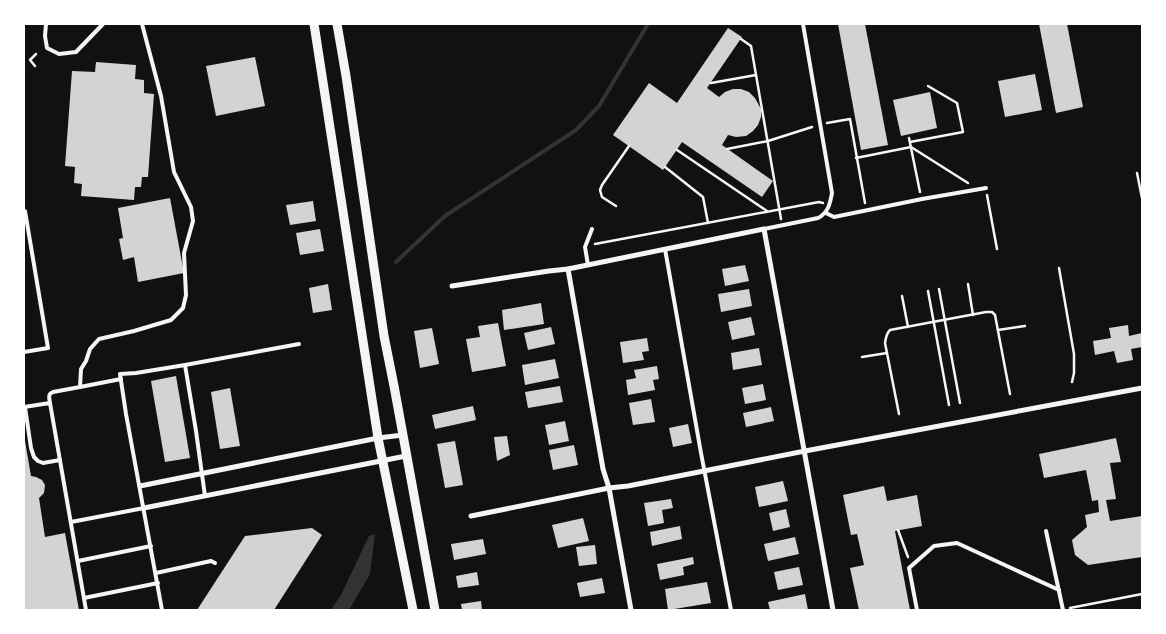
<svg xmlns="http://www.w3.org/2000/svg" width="1166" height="634" font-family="Mulish,sans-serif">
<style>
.water{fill:#333}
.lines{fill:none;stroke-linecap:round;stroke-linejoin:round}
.stream{stroke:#333;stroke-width:4}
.building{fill:#d3d3d3}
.path{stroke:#f5f5f5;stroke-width:2.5}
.service{stroke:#f5f5f5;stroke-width:4}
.minor{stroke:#f5f5f5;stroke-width:5}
.tertiary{stroke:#f5f5f5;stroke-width:9}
</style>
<rect width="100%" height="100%" fill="#111"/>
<path class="water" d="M 375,534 L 370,574 L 349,610 L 331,610 L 341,595 L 369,536 Z"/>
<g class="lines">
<path class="stream" d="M 396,262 L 445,216 L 576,130 L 599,106 L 648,24"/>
</g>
<g class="building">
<path d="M 838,24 L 865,24 L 888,145 L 861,150 Z"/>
<path d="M 1039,24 L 1067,24 L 1083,107 L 1056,113 Z"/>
<path d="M 728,28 L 742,37 L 707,88 L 719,97 L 725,92 L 733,89 L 741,89 L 749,92 L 755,98 L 761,109 L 761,117 L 758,125 L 753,131 L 746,136 L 736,137 L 728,135 L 722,145 L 773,181 L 762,197 L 682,142 L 663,170 L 613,135 L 649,83 L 677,103 Z"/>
<path d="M 255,57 L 265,106 L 216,116 L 206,66 Z"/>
<path d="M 96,62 L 136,65 L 135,79 L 144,80 L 144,93 L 154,94 L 148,177 L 142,177 L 141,187 L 135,187 L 134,200 L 81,196 L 82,184 L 74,183 L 75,167 L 65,166 L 72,71 L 95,72 Z"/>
<path d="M 1035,74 L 1042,110 L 1005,117 L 998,81 Z"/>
<path d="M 930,92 L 937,128 L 901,136 L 893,100 Z"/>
<path d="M 170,198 L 184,273 L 138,282 L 134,257 L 123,260 L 119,239 L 123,238 L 118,208 Z"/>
<path d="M 313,201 L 316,221 L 290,225 L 286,205 Z"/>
<path d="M 320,229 L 324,251 L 300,255 L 296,233 Z"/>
<path d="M 745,265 L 749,281 L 725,286 L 722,269 Z"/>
<path d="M 328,284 L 332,310 L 313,313 L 309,288 Z"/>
<path d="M 749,289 L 752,306 L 721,312 L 718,294 Z"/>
<path d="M 541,303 L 544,324 L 504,330 L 502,310 Z"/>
<path d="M 751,317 L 755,335 L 732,340 L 728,322 Z"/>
<path d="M 498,323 L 506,366 L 472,372 L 466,339 L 480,337 L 478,326 Z"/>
<path d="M 1128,325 L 1129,336 L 1142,333 L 1142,347 L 1131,349 L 1133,360 L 1117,363 L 1114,351 L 1095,355 L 1093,341 L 1111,338 L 1109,328 Z"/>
<path d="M 551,327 L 555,344 L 528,350 L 524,333 Z"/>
<path d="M 432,328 L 439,364 L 420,368 L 414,331 Z"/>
<path d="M 647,338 L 649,351 L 642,352 L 644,360 L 623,363 L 620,342 Z"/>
<path d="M 759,348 L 762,365 L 733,370 L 731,353 Z"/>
<path d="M 555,359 L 559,378 L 525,385 L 522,365 Z"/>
<path d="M 657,366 L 659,379 L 653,380 L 655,390 L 628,395 L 626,380 L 636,378 L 634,370 Z"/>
<path d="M 176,376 L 190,458 L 165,462 L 151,381 Z"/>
<path d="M 763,384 L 766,400 L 745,404 L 742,388 Z"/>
<path d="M 560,386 L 563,402 L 528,408 L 525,392 Z"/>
<path d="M 230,388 L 240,446 L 220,449 L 211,392 Z"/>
<path d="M 651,399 L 655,422 L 633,425 L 629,403 Z"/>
<path d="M 473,406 L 476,420 L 435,429 L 432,415 Z"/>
<path d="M 771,407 L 774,421 L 746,427 L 743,413 Z"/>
<path d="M 565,421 L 569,441 L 549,445 L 545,425 Z"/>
<path d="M 688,424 L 692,443 L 673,447 L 669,428 Z"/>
<path d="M 507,436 L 510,455 L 497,461 L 494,437 Z"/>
<path d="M 1116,438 L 1121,462 L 1110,463 L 1116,499 L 1106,500 L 1110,521 L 1142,516 L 1142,557 L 1088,565 L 1075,555 L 1072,540 L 1087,527 L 1085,515 L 1099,512 L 1098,500 L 1092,501 L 1086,470 L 1044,478 L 1039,454 Z"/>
<path d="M 24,441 L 25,441 L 31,476 L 36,477 L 42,480 L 45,485 L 44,493 L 39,498 L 45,537 L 65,533 L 79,610 L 24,610 Z"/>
<path d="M 455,441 L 463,485 L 445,488 L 437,444 Z"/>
<path d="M 574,445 L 578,465 L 553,470 L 549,450 Z"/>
<path d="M 783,481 L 788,501 L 759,507 L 755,487 Z"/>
<path d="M 884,486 L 887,501 L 917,495 L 922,526 L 895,531 L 910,610 L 859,610 L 850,568 L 864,565 L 857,534 L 851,535 L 843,495 Z"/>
<path d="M 671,499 L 673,508 L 662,510 L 664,523 L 648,526 L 644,503 Z"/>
<path d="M 786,509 L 790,527 L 773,531 L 769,513 Z"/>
<path d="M 583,518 L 589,541 L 558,548 L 552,525 Z"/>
<path d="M 680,526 L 682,539 L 652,546 L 650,532 Z"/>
<path d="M 312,528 L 322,535 L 274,610 L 197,610 L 245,536 Z"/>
<path d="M 795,537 L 799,554 L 768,561 L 764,544 Z"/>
<path d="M 483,539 L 486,554 L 454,560 L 451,544 Z"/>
<path d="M 595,545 L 597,564 L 579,566 L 576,547 Z"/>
<path d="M 693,557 L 694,564 L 683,567 L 684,575 L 660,580 L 657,564 Z"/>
<path d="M 799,567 L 803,585 L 778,590 L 774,572 Z"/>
<path d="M 477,572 L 479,585 L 458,588 L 456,576 Z"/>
<path d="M 602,578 L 605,593 L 580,597 L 577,583 Z"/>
<path d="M 707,582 L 711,603 L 668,610 L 665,589 Z"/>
<path d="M 805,594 L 808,610 L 770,610 L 768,602 Z"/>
<path d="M 481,601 L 482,610 L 462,610 L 461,604 Z"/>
</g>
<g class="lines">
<g class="path">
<path d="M 741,39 L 751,46 L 781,219"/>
<path d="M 35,66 L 30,60 L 36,54"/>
<path d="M 711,83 L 756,75"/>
<path d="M 827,123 L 850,119 L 865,203"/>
<path d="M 909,138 L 920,192"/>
<path d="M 910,142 L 963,132 L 957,103 L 928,86"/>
<path d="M 727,149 L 768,141 L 812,127"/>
<path d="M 677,150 L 767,211"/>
<path d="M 856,158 L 911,147 L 968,183"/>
<path d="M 665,167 L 703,197 L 708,223"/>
<path d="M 1137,173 L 1142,198"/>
<path d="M 987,195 L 997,249"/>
<path d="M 616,206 L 602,197 L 600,190 L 602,185 L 629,146"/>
<path d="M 595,244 L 819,202 L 823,203"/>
<path d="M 1059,268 L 1074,354 L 1074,373 L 1072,382"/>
<path d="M 968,284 L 973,315"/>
<path d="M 939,289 L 960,403"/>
<path d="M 928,291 L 949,405"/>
<path d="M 902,296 L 908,327"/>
<path d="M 998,330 L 1025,326"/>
<path d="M 862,357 L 887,353"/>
<path d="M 899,414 L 885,343 C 886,338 886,334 890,330 L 986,312 L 992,312 L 995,315 L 1010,394"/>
<path d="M 898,530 L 908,557"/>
<path d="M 1070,608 L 1142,594"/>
</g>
<g class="service">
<path d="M 46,24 L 45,36 L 47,48 L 59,54 L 76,52 L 103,24"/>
<path d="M 24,211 L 25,211 L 48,348 L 24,352"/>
<path d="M 826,213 L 834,217 L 922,199 L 986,188"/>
<path d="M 764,229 L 818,218 C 828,213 830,204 832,193 L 803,24"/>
<path d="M 665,249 L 701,453 L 731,610"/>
<path d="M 588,265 L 585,247 L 592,229"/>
<path d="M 185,365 L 196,431 L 205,496"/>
<path d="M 80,387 L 121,379"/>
<path d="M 50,403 C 49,397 48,394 53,392 L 80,387 L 81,369 L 86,361 L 90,349 L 99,339 L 134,331 L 171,320 L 183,308 L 186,295 L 184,253 L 193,221 L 191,207 L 174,172 L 161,96 L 142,24"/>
<path d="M 24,407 L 50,403 L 86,610"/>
<path d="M 25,407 L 31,448 L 34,457 L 38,461 L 43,463 L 60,460"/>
<path d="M 71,522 L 144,508"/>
<path d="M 1046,531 L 1063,610"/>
<path d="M 78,561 L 151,546"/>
<path d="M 156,573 L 211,561 L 215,563"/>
<path d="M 84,598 L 158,583"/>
<path d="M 162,610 L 126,414 L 120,374 L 136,373 L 185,365 L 299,344"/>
<path d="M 917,610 L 909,568 L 934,546 L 957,543 L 1059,590"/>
</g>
<g class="minor">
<path d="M 568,269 L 603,469 L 609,488 L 631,610"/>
<path d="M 452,286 L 549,271 L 568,269 L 764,229 L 833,610"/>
<path d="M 140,486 L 378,438 L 403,435"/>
<path d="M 144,508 L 406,456"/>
<path d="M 471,516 L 609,488 L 628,486 L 805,451 L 1142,388"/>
</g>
<g class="tertiary">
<path d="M 314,24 L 378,438 L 413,610"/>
<path d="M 337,24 L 346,76 L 384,336 L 394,386 L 435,610"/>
</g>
</g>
<rect width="1166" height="634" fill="none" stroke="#ffffff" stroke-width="50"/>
</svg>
